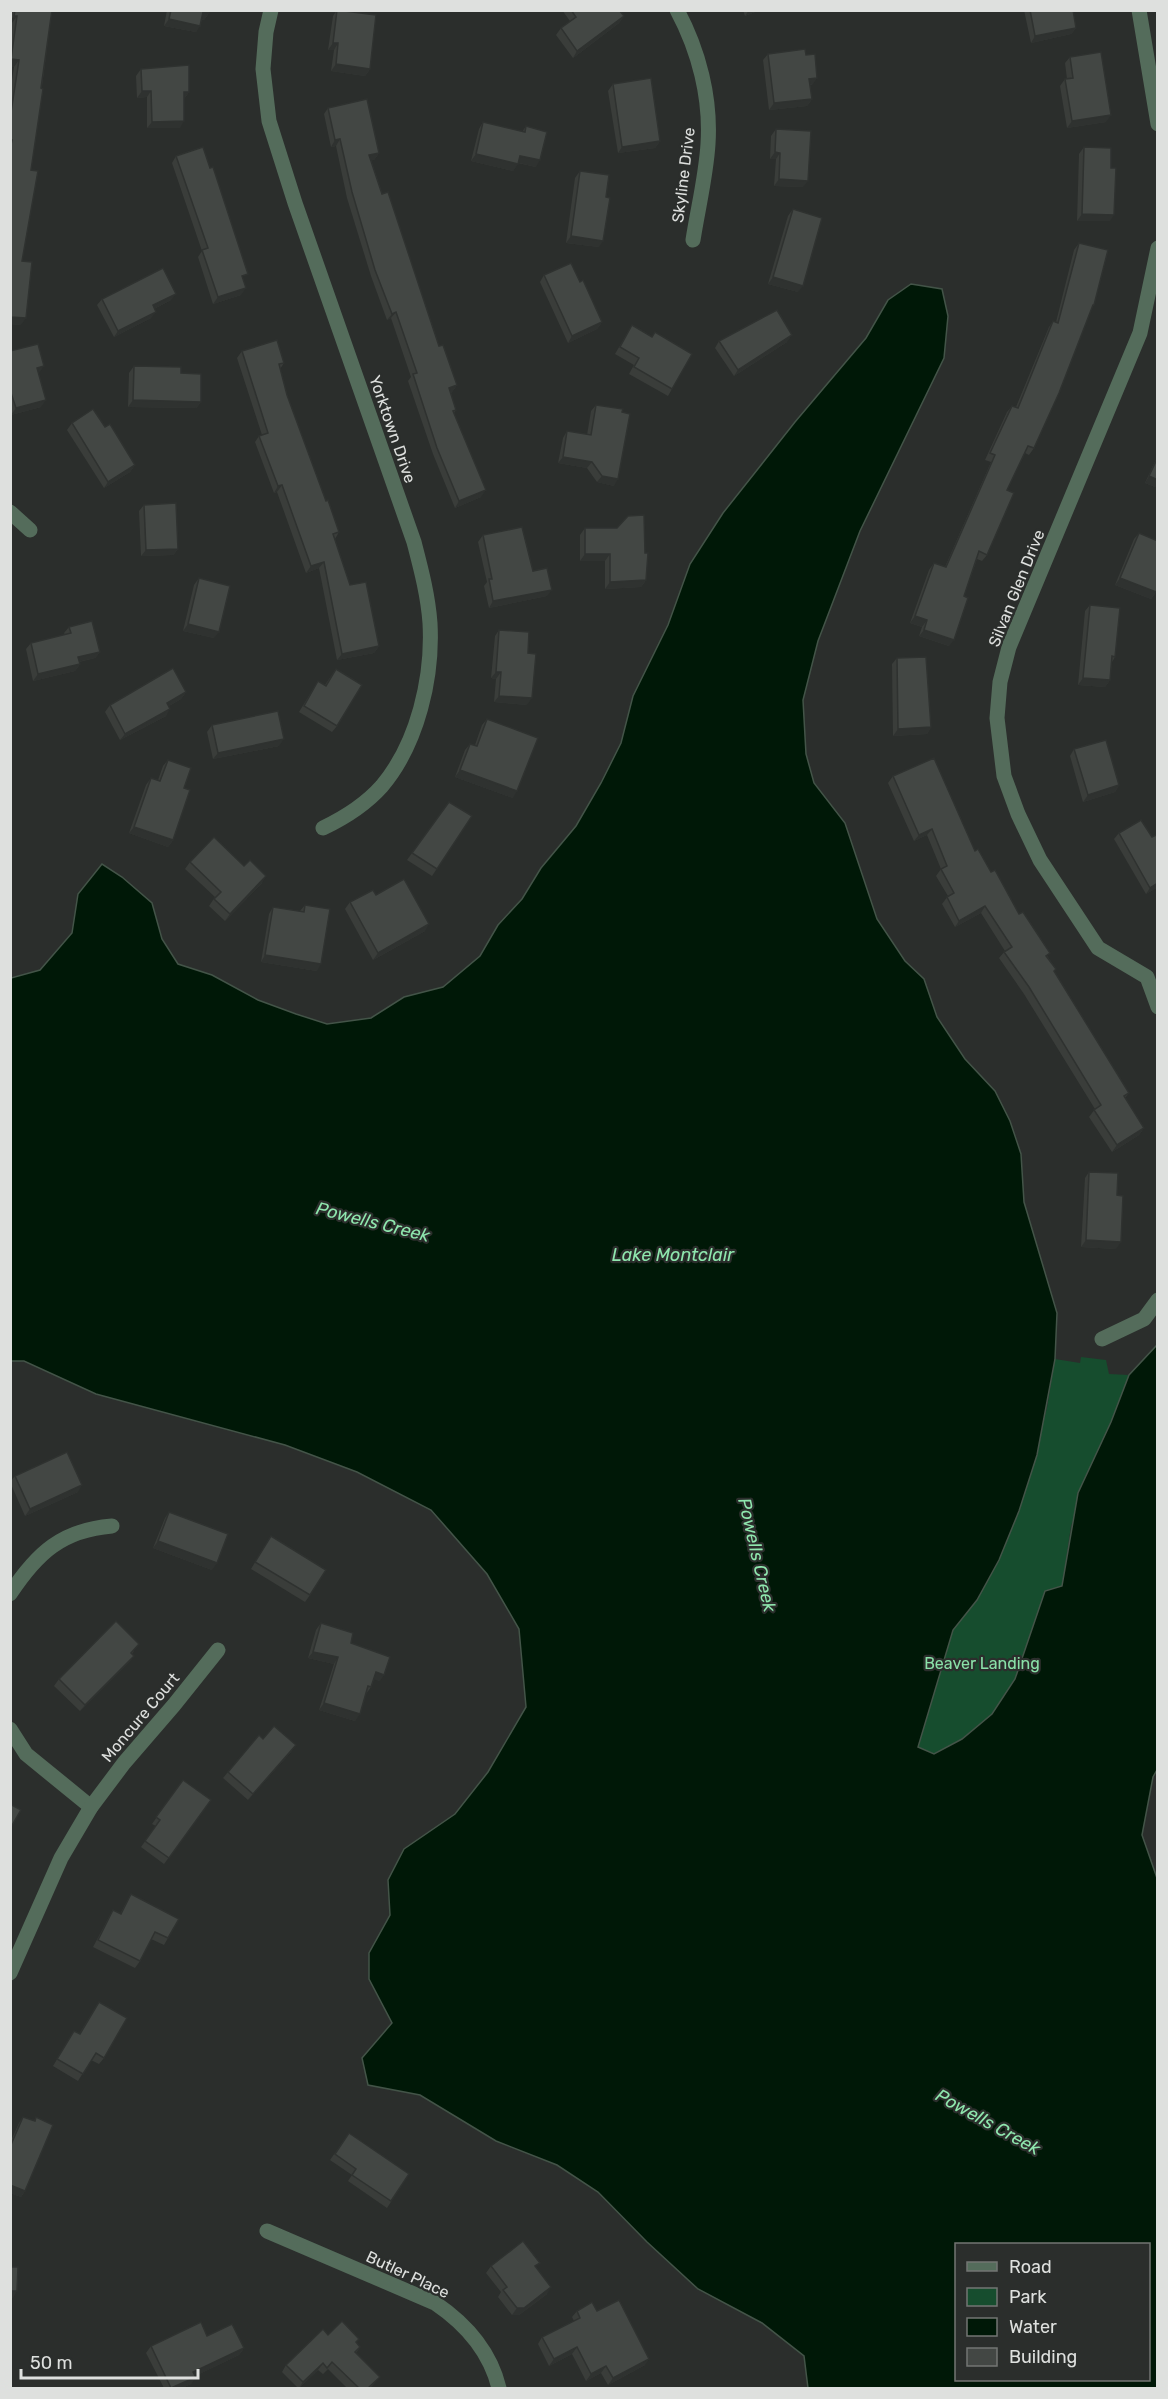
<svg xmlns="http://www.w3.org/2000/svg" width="1168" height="2399" font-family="Rubik,sans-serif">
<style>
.green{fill:#164d2e}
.water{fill:#001807;stroke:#435448;stroke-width:1.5;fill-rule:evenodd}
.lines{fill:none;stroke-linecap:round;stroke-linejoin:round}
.minor{stroke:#546c5b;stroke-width:15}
.wall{fill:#3a3d3a}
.shaded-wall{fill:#2f3230}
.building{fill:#434744;stroke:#2f3230;stroke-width:1.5}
.labels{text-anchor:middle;stroke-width:4.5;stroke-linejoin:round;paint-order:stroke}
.street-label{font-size:16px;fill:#dee0de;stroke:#2b2e2c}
.park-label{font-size:16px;fill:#8ae1a8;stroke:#2b2e2c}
.water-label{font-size:18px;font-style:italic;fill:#8fe7ae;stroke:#2b2e2c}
</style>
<rect width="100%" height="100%" fill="#2b2e2c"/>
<path class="green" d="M 1081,1357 L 1106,1360 L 1109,1374 L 1129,1375 L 1071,1526 L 1062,1586 L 1045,1591 L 1015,1679 L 992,1714 L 962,1739 L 934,1754 L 918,1748 L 953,1630 L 977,1600 L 999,1560 L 1019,1511 L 1047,1408 L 1055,1359 L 1080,1363 Z"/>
<path class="water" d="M 911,284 L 942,289 L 948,316 L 944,358 L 860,531 L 818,641 L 803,700 L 806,754 L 814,783 L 845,823 L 877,919 L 905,961 L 924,979 L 937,1017 L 965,1059 L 995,1091 L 1010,1121 L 1021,1154 L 1024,1202 L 1057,1313 L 1055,1359 L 1037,1455 L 1019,1511 L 999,1560 L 977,1600 L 953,1630 L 918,1747 L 934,1754 L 962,1739 L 992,1714 L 1015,1679 L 1045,1591 L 1062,1586 L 1078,1493 L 1111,1422 L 1129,1375 L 1157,1345 L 1158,1768 L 1153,1777 L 1142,1835 L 1158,1881 L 1157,2388 L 808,2388 L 804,2356 L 762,2323 L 698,2289 L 647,2242 L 598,2192 L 557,2165 L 496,2141 L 420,2095 L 368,2085 L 362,2058 L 392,2023 L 369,1979 L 369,1953 L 390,1915 L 388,1880 L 404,1849 L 455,1814 L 488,1772 L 526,1707 L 519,1629 L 487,1574 L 431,1510 L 357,1472 L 285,1445 L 96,1394 L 24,1361 L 11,1361 L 11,978 L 40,970 L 72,933 L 78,894 L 102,864 L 122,877 L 152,903 L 162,939 L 178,964 L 212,975 L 258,1000 L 296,1014 L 327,1024 L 371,1018 L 404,997 L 443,987 L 480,956 L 498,925 L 522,899 L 541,868 L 576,826 L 601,783 L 621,743 L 633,696 L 668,625 L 690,564 L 723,513 L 795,422 L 866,338 L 888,300 ZM 956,2244 L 1148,2244 L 1148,2380 L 956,2380 Z"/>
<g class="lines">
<g class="minor">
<path d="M 271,10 L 266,32 L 263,69 L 269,121 L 295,203 L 414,542 C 421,569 428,595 430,623 C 433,677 418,743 382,786 C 366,804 344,818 323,828"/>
<path d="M 677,10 C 699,51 711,98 708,144 C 706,176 698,208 693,240"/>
<path d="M 1139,10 L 1158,124"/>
<path d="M 1158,248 L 1140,333 L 1009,647 L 1000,682 L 997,718 L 1004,776 L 1018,814 L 1040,860 L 1098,948 L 1147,977 L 1158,1007"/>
<path d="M 10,512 L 30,530"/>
<path d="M 1102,1339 L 1144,1319 L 1158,1300"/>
<path d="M 10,1594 C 37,1553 62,1530 112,1526"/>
<path d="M 10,1729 L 26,1754 L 91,1807"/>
<path d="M 10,1973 L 61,1858 L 91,1807 L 124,1763 L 174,1705 L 218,1650"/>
<path d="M 267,2231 L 435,2303 C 466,2324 490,2351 499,2388"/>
</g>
</g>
<g class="wall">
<path d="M 11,10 L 52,10 L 31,170 L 22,261 L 21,325 L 10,324 L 10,92 L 14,67 L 10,67 L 10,36 L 12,23 L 10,23 Z"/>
<path d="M 167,10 L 209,10 L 209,13 L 204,20 L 202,20 L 196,32 L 164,26 Z"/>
<path d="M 337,10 L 343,10 L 370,69 L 365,76 L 331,71 L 334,50 L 328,50 L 333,16 Z"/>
<path d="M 562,10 L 619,10 L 624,16 L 619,23 L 573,58 L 556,35 L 561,28 L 570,21 Z"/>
<path d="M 743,10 L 760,10 L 745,16 Z"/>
<path d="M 1024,10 L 1073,10 L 1076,28 L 1071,34 L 1031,43 Z"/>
<path d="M 768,54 L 813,84 L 810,85 L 812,99 L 807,106 L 769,110 L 763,60 Z"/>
<path d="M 1070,57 L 1106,122 L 1067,128 L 1060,86 L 1065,79 L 1067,79 L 1065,63 Z"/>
<path d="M 141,69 L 189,92 L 184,99 L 180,128 L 147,128 L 147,97 L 137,98 L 136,76 Z"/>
<path d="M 613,84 L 660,141 L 655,148 L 618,153 L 608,91 Z"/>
<path d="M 328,108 L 379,153 L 374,160 L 371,160 L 382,194 L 439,346 L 457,385 L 452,392 L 451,393 L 456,410 L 454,413 L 481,497 L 455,508 L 433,454 L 408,381 L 411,377 L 391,318 L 387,320 L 371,276 L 347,198 L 336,146 L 331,147 L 324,114 Z"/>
<path d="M 483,122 L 522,132 L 526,126 L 536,167 L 518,163 L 513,171 L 471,161 L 479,129 Z"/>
<path d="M 776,129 L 803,187 L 774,186 L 776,159 L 770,159 L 771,136 Z"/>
<path d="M 1084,147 L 1110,221 L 1077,221 L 1079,154 Z"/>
<path d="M 176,156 L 243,280 L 241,295 L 213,304 L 198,257 L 202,251 L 172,163 Z"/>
<path d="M 580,171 L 599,247 L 566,243 L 575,178 Z"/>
<path d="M 793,209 L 798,292 L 768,284 L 788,216 Z"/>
<path d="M 1079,243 L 1094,305 L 1090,311 L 1034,448 L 1029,455 L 1025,453 L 1007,490 L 987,555 L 982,561 L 977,559 L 964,596 L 949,646 L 919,636 L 922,627 L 910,623 L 929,570 L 934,563 L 945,567 L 991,462 L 985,460 L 1007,412 L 1012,406 L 1016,407 L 1049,327 L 1053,321 L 1056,322 L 1074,250 Z"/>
<path d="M 544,275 L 580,282 L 602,322 L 597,329 L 568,343 L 540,282 Z"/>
<path d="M 102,299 L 171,300 L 154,309 L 151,318 L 114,337 L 97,305 Z"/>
<path d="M 632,325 L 672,389 L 668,396 L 629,374 L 634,365 L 615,354 Z"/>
<path d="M 719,341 L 787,342 L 734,376 L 715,348 Z"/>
<path d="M 10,351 L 39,373 L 38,373 L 41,407 L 11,415 Z"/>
<path d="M 242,351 L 284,363 L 280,369 L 287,395 L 326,501 L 339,532 L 335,539 L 350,585 L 379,646 L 374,653 L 337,660 L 319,568 L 306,573 L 277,492 L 274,493 L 255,442 L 259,436 L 262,435 L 237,358 Z"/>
<path d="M 134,366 L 181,373 L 201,402 L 196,408 L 128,407 L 129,373 Z"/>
<path d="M 596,405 L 622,412 L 614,486 L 597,482 L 587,468 L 558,463 L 563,438 L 567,431 L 587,435 L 591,411 Z"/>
<path d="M 72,423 L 105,427 L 135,465 L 130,472 L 104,488 L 67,430 Z"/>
<path d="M 1158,455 L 1158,488 L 1145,483 Z"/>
<path d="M 144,505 L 178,549 L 173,555 L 141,556 L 139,511 Z"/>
<path d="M 585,528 L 617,528 L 646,580 L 641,587 L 605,589 L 605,561 L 580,561 L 580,535 Z"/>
<path d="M 1139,533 L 1156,592 L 1151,599 L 1115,585 L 1134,539 Z"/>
<path d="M 483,535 L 533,571 L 547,596 L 489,608 L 484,586 L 487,582 L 478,542 Z"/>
<path d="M 199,578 L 214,638 L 183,631 L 194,585 Z"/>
<path d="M 1090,605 L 1115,657 L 1112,662 L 1110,680 L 1105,687 L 1078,685 L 1085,611 Z"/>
<path d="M 69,627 L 100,652 L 95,658 L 79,662 L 80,664 L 75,671 L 33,681 L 26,649 L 31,643 L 65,635 L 64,633 Z"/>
<path d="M 499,630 L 528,653 L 527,705 L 494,702 L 496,679 L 491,678 L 495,636 Z"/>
<path d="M 897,658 L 931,727 L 927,734 L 893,736 L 892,664 Z"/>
<path d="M 336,669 L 337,726 L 332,732 L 299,712 L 318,681 L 325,685 Z"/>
<path d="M 186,692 L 181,699 L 169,706 L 166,716 L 120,740 L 105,712 L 110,705 Z"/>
<path d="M 487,719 L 513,798 L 455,777 L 465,750 L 470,744 L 475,745 L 482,725 Z"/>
<path d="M 212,725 L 279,746 L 213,759 L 207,732 Z"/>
<path d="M 1074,749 L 1119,785 L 1115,792 L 1083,802 L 1070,756 Z"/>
<path d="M 168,760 L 173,840 L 168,847 L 129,833 L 146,785 L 151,778 L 158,780 L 163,766 Z"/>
<path d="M 893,776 L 975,851 L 991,872 L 1056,969 L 1054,971 L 1129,1093 L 1125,1098 L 1144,1128 L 1139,1135 L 1112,1152 L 1089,1117 L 1095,1109 L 1024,994 L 999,958 L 1005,951 L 981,913 L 955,927 L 942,904 L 948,896 L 936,876 L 941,869 L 927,835 L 914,841 L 888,783 Z"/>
<path d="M 449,802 L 472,816 L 432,876 L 407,860 Z"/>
<path d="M 1119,833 L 1158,838 L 1158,887 L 1146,894 L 1114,839 Z"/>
<path d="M 190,862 L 262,883 L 225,921 L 209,906 L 215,897 L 185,869 Z"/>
<path d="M 376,895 L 425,931 L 373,960 L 345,909 L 350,902 Z"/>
<path d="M 305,905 L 317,971 L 261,962 L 269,914 L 273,907 L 300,911 Z"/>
<path d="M 1089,1172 L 1117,1195 L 1116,1249 L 1081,1247 L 1085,1178 Z"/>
<path d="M 15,1476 L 78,1492 L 25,1516 L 10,1482 Z"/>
<path d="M 169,1512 L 212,1570 L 153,1548 L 165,1518 Z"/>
<path d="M 271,1536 L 310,1595 L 305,1602 L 251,1569 Z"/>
<path d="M 321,1623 L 351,1643 L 380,1681 L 374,1679 L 371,1687 L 366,1694 L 355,1721 L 319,1710 L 334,1664 L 308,1658 L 316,1630 Z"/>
<path d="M 134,1651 L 132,1654 L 134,1656 L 129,1662 L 80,1711 L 54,1686 L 59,1679 Z"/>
<path d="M 263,1739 L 291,1752 L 248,1800 L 223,1778 L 228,1772 Z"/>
<path d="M 183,1780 L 211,1800 L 164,1864 L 141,1847 L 156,1826 L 152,1824 Z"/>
<path d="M 131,1894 L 168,1938 L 164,1945 L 151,1939 L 140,1961 L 135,1968 L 93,1947 L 109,1917 L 113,1910 L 120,1914 Z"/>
<path d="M 99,2002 L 104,2058 L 99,2064 L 91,2060 L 78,2081 L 53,2066 L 74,2031 L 79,2034 Z"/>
<path d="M 23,2117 L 34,2121 L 36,2117 L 25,2191 L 21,2197 L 10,2193 L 10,2143 L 19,2123 Z"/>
<path d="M 349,2133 L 409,2174 L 387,2208 L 348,2181 L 352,2175 L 330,2160 Z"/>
<path d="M 491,2266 L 536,2268 L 547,2294 L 519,2315 L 512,2315 L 498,2297 L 501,2292 L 486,2273 Z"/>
<path d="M 577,2311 L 597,2311 L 645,2365 L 608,2385 L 601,2373 L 586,2381 L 572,2354 L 549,2366 L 538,2344 L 542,2337 L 574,2321 L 572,2317 Z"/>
<path d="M 328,2335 L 359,2339 L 356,2343 L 360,2347 L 356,2353 L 380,2377 L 370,2388 L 347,2388 L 328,2369 L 323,2374 L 318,2370 L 299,2388 L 298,2388 L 282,2372 L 286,2365 Z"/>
<path d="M 207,2336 L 244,2348 L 239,2355 L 195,2376 L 191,2384 L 182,2388 L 164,2388 L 146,2353 L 151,2346 Z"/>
</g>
<g class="shaded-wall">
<path d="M 749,10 L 760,10 L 745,16 Z"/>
<path d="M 203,12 L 209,13 L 204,20 L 199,19 Z"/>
<path d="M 14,16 L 17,16 L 12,23 L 10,23 L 10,21 Z"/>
<path d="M 624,16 L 619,23 L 573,58 L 577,51 Z"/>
<path d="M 169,19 L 200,26 L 196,32 L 164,26 Z"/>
<path d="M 1076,28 L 1071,34 L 1031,43 L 1035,36 Z"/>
<path d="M 333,43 L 338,43 L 334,50 L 328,50 Z"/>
<path d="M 11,59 L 19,60 L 14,67 L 10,67 Z"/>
<path d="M 336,64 L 370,69 L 365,76 L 331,71 Z"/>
<path d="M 817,78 L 813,84 L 805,85 L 809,79 Z"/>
<path d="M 142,91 L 151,91 L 147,97 L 137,98 Z"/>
<path d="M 184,92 L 189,92 L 184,99 Z"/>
<path d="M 812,99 L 807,106 L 769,110 L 774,103 Z"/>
<path d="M 1111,115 L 1106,122 L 1067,128 L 1072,121 Z"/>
<path d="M 184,121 L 180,128 L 147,128 L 152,122 Z"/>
<path d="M 340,139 L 336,146 L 331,147 L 335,140 Z"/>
<path d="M 660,141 L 655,148 L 618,153 L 622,147 Z"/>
<path d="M 775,152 L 780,153 L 776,159 L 770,159 Z"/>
<path d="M 379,153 L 374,160 L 364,162 L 369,155 Z"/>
<path d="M 476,154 L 518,164 L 513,171 L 471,161 Z"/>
<path d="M 520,156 L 540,160 L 536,167 L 515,162 Z"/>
<path d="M 779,179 L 808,181 L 803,187 L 774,186 Z"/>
<path d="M 1082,214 L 1114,215 L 1110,221 L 1077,221 Z"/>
<path d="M 571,236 L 603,241 L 599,247 L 566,243 Z"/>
<path d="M 773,277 L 803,286 L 798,292 L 768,284 Z"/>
<path d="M 246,288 L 241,295 L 213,304 L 218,297 Z"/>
<path d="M 176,294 L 171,300 L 148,312 L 153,305 Z"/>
<path d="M 156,312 L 151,318 L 114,337 L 118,331 Z"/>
<path d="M 396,312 L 391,318 L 387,320 L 392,314 Z"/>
<path d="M 10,317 L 26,318 L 21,325 L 10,324 Z"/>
<path d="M 602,322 L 597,329 L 568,343 L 572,336 Z"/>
<path d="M 792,335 L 787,342 L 734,376 L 738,370 Z"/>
<path d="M 44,366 L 39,373 L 32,375 L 37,368 Z"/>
<path d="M 457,385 L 452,392 L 444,395 L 449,388 Z"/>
<path d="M 46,400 L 41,407 L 11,415 L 16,408 Z"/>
<path d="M 133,400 L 201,402 L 196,408 L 128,407 Z"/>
<path d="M 563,457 L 592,462 L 587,468 L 558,463 Z"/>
<path d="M 135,465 L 130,472 L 104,488 L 108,482 Z"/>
<path d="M 602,476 L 618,479 L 614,486 L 597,482 Z"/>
<path d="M 1149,476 L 1158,480 L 1158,488 L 1145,483 Z"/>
<path d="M 282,485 L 277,492 L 274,493 L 278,486 Z"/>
<path d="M 486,490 L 481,497 L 455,508 L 459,501 Z"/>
<path d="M 178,549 L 173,555 L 141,556 L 146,550 Z"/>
<path d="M 585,554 L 610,554 L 605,561 L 580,561 Z"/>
<path d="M 324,562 L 319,568 L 306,573 L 311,566 Z"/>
<path d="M 1120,578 L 1156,592 L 1151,599 L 1115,585 Z"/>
<path d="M 646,580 L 641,587 L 605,589 L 610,582 Z"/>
<path d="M 552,590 L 547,596 L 489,608 L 493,601 Z"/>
<path d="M 915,616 L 927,620 L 922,627 L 910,623 Z"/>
<path d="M 188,624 L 219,632 L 214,638 L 183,631 Z"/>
<path d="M 924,630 L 954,640 L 949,646 L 919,636 Z"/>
<path d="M 379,646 L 374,653 L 337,660 L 342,654 Z"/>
<path d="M 100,652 L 95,658 L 73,663 L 78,657 Z"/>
<path d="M 80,664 L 75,671 L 33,681 L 38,674 Z"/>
<path d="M 496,672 L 501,672 L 496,679 L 491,678 Z"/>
<path d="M 1083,678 L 1110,680 L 1105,687 L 1078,685 Z"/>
<path d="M 186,692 L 181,699 L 162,710 L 167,703 Z"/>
<path d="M 499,696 L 532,698 L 527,705 L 494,702 Z"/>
<path d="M 170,709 L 166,716 L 120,740 L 125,734 Z"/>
<path d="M 931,727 L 927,734 L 893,736 L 898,729 Z"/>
<path d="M 284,739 L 279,746 L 213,759 L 218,753 Z"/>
<path d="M 460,770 L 517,791 L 513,798 L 455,777 Z"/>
<path d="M 1119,785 L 1115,792 L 1083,802 L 1088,795 Z"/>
<path d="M 134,827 L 173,840 L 168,847 L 129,833 Z"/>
<path d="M 932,829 L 927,835 L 914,841 L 919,835 Z"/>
<path d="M 266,876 L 262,883 L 225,921 L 230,914 Z"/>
<path d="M 1158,883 L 1158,887 L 1146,894 L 1150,888 Z"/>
<path d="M 985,906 L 981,913 L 955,927 L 959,921 Z"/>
<path d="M 429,924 L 425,931 L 373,960 L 378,953 Z"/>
<path d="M 265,955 L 321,964 L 317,971 L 261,962 Z"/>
<path d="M 1144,1128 L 1139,1135 L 1112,1152 L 1117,1145 Z"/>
<path d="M 1086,1240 L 1121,1242 L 1116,1249 L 1081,1247 Z"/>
<path d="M 82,1485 L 78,1492 L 25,1516 L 30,1509 Z"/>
<path d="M 158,1541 L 217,1563 L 212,1570 L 153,1548 Z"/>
<path d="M 313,1652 L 338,1657 L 334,1664 L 308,1658 Z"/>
<path d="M 134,1656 L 129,1662 L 80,1711 L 85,1705 Z"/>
<path d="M 376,1672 L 384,1675 L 380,1681 L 371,1679 Z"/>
<path d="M 324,1703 L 360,1714 L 355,1721 L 319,1710 Z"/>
<path d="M 296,1745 L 291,1752 L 248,1800 L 253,1794 Z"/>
<path d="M 10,2185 L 25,2191 L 21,2197 L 10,2193 Z"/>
<path d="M 551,2287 L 547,2294 L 519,2315 L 512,2315 L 517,2308 Z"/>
<path d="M 10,2291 L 17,2291 L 13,2298 L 10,2298 Z"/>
<path d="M 577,2347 L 572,2354 L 549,2366 L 554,2359 Z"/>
<path d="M 244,2348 L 239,2355 L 189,2379 L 193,2372 Z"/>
<path d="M 649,2359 L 645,2365 L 608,2385 L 613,2378 Z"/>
<path d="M 323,2363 L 318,2370 L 299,2388 L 303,2382 Z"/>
<path d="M 606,2366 L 601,2373 L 586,2381 L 591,2374 Z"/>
<path d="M 196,2377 L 191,2384 L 182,2388 L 172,2388 Z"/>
</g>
<g class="building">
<path d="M 15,10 L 52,10 L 41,88 L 43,89 L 31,170 L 38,171 L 22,261 L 32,262 L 26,318 L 10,317 L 10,149 L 12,140 L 10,140 L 10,119 L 19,60 L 11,59 L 17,16 L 14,16 Z"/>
<path d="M 171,10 L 209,10 L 209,13 L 203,12 L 200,26 L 169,19 Z"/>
<path d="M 337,10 L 376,15 L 370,69 L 336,64 L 338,43 L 333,43 Z"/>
<path d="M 571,10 L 619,10 L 624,16 L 577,51 L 561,28 L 576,17 Z"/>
<path d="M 1030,10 L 1073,10 L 1076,28 L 1035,36 Z"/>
<path d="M 805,49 L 806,55 L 815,54 L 817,78 L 809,79 L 812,99 L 774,103 L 768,54 Z"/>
<path d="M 1101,52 L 1111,115 L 1072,121 L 1065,79 L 1073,78 L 1070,57 Z"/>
<path d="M 189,65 L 189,92 L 184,92 L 184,121 L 152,122 L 151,91 L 142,91 L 141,69 Z"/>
<path d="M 651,78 L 660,141 L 622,147 L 613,84 Z"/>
<path d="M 367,99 L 379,153 L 369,155 L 382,194 L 388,192 L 439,346 L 443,345 L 457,385 L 449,388 L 456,410 L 453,411 L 486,490 L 459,501 L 437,448 L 413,374 L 417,373 L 396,312 L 392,314 L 375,270 L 352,192 L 340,139 L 335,140 L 328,108 Z"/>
<path d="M 483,122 L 525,132 L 526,126 L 547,132 L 540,160 L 520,156 L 518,164 L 476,154 Z"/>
<path d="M 776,129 L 811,131 L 808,181 L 779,179 L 780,153 L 775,152 Z"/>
<path d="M 203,147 L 210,168 L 213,167 L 248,274 L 242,276 L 246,288 L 218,297 L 202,250 L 208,248 L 176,156 Z"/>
<path d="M 1084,147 L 1111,148 L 1111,168 L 1116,168 L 1114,215 L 1082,214 Z"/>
<path d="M 580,171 L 609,175 L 606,197 L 610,198 L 603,241 L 571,236 Z"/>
<path d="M 793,209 L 822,218 L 803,286 L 773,277 Z"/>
<path d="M 1079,243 L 1108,250 L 1094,305 L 1093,305 L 1059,393 L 1034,448 L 1028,446 L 1007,490 L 1014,493 L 987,555 L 979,551 L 964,596 L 968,598 L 954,640 L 924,630 L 927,620 L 915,616 L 934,563 L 946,567 L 995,455 L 990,453 L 1012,406 L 1018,408 L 1053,321 L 1058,323 Z"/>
<path d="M 571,263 L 580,282 L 583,280 L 602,322 L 572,336 L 544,275 Z"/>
<path d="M 163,268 L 176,294 L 153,305 L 156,312 L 118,331 L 102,299 Z"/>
<path d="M 777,310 L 792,335 L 738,370 L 719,341 Z"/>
<path d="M 632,325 L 652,337 L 655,332 L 692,354 L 672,389 L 634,367 L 639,358 L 620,347 Z"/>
<path d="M 277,340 L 284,363 L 279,364 L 287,395 L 326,501 L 328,500 L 339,532 L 333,534 L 350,585 L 366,582 L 379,646 L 342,654 L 324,562 L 311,566 L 282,485 L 278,486 L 259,436 L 268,433 L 242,351 Z"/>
<path d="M 38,344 L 44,366 L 37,368 L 46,400 L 16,408 L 10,390 L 10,351 Z"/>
<path d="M 134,366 L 181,367 L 181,373 L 201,374 L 201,402 L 133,400 Z"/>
<path d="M 596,405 L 623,409 L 622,412 L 630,414 L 618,479 L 602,476 L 592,462 L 563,457 L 567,431 L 591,435 Z"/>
<path d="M 93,409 L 105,427 L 110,424 L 135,465 L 108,482 L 72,423 Z"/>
<path d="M 1158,457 L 1158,480 L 1149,476 Z"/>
<path d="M 176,503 L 178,549 L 146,550 L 144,505 Z"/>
<path d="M 644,515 L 645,553 L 648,553 L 646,580 L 610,582 L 610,554 L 585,554 L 585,528 L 617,528 L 628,516 Z"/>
<path d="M 522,527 L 533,571 L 547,568 L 552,590 L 493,601 L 489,579 L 492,579 L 483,535 Z"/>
<path d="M 1139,533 L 1158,541 L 1158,588 L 1156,592 L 1120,578 Z"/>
<path d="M 199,578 L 230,586 L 219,632 L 188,624 Z"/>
<path d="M 1090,605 L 1120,608 L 1115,657 L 1112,656 L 1110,680 L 1083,678 Z"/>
<path d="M 92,621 L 100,652 L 78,657 L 80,664 L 38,674 L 31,643 L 71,633 L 69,627 Z"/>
<path d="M 499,630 L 529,632 L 528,653 L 536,654 L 532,698 L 499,696 L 501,672 L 496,672 Z"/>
<path d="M 926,657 L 931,727 L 898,729 L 897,658 Z"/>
<path d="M 173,668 L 186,692 L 167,703 L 170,709 L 125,734 L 110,705 Z"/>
<path d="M 336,669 L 362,685 L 337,726 L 304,706 L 318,681 L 326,686 Z"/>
<path d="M 278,711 L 284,739 L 218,753 L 212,725 Z"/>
<path d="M 487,719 L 538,738 L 517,791 L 460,770 L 470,744 L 477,746 Z"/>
<path d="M 1106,740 L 1119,785 L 1088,795 L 1074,749 Z"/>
<path d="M 934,758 L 975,851 L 978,849 L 991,872 L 995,870 L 1019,914 L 1023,912 L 1050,953 L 1046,956 L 1056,969 L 1054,971 L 1129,1093 L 1124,1096 L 1144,1128 L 1117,1145 L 1094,1110 L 1101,1105 L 1029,987 L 1004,952 L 1012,947 L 985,906 L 959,921 L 947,897 L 954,893 L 941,869 L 947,866 L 932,829 L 919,835 L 893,776 Z"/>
<path d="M 168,760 L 191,768 L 184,788 L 190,790 L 173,840 L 134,827 L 151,778 L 160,781 Z"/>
<path d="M 449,802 L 472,816 L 437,869 L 412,853 Z"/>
<path d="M 1141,820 L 1152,837 L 1156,835 L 1158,838 L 1158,883 L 1150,888 L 1119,833 Z"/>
<path d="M 214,837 L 244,866 L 250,860 L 266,876 L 230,914 L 214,899 L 221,892 L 190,862 Z"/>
<path d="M 404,879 L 429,924 L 378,953 L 350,902 L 373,890 L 376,895 Z"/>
<path d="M 305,905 L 330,909 L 321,964 L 265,955 L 273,907 L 304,912 Z"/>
<path d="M 1089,1172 L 1118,1173 L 1117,1195 L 1123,1196 L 1121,1242 L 1086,1240 Z"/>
<path d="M 67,1452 L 82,1485 L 30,1509 L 15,1476 Z"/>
<path d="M 169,1512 L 228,1534 L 217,1563 L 158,1541 Z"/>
<path d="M 271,1536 L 326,1570 L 310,1595 L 255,1562 Z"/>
<path d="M 116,1621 L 139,1644 L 131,1653 L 134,1656 L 85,1705 L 59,1679 Z"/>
<path d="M 321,1623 L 353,1633 L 351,1643 L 390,1657 L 384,1675 L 376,1672 L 371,1687 L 368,1686 L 360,1714 L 324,1703 L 338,1657 L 313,1652 Z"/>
<path d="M 274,1726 L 296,1745 L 253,1794 L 228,1772 L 259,1735 L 263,1739 Z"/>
<path d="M 183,1780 L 211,1800 L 169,1858 L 145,1841 L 160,1820 L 156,1817 Z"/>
<path d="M 10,1804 L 21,1810 L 10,1829 Z"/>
<path d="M 131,1894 L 179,1919 L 168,1938 L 155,1932 L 140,1961 L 98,1940 L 113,1910 L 121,1914 Z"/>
<path d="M 99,2002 L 127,2018 L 104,2058 L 96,2053 L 83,2074 L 57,2059 L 74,2031 L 80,2034 Z"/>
<path d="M 23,2117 L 35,2121 L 36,2117 L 53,2125 L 25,2191 L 10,2185 L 10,2147 Z"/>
<path d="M 349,2133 L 409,2174 L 391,2201 L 352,2175 L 356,2169 L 335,2154 Z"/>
<path d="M 523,2241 L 540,2263 L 535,2266 L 551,2287 L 524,2308 L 517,2308 L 503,2290 L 507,2287 L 491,2266 Z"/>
<path d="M 10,2267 L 18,2267 L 17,2291 L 10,2291 Z"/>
<path d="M 619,2300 L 649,2359 L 613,2378 L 606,2366 L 591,2374 L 577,2347 L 554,2359 L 542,2337 L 580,2318 L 577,2311 L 592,2302 L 597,2311 Z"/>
<path d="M 342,2321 L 359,2339 L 356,2342 L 360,2347 L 355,2352 L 380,2377 L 368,2388 L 359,2388 L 332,2362 L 327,2368 L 323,2363 L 303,2382 L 286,2365 L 323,2329 L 328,2335 Z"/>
<path d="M 201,2322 L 207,2336 L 232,2324 L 244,2348 L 193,2372 L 196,2377 L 171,2388 L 151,2346 Z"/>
</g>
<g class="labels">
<g class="street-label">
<text transform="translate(683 175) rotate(-83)" y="6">Skyline Drive</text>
<text transform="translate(393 429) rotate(71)" y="6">Yorktown Drive</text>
<text transform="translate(1016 588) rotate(-68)" y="6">Silvan Glen Drive</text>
<text transform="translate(140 1717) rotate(-50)" y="6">Moncure Court</text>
<text transform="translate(408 2274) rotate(25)" y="6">Butler Place</text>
</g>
<g class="park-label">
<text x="982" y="1669">Beaver Landing</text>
</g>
<g class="water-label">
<text transform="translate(373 1222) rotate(14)" y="6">Powells Creek</text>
<text x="673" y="1261">Lake Montclair</text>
<text transform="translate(757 1555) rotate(77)" y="6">Powells Creek</text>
<text transform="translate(988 2122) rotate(29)" y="6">Powells Creek</text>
</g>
</g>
<rect width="1168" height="2399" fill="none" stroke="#dee0de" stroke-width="24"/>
<rect x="955" y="2243" width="195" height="138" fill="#2b2e2c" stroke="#737573" stroke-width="1.5"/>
<rect x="967" y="2262" width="30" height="9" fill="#546c5b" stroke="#737573" stroke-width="1.5"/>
<text x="1009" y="2273" font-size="18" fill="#dee0de">Road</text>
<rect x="967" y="2288" width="30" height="18" fill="#164d2e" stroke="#737573" stroke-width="1.5"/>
<text x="1009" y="2303" font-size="18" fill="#dee0de">Park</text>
<rect x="967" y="2318" width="30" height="18" fill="#001807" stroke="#737573" stroke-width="1.5"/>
<text x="1009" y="2333" font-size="18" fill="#dee0de">Water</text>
<rect x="967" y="2348" width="30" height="18" fill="#434744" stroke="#737573" stroke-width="1.5"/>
<text x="1009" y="2363" font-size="18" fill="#dee0de">Building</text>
<path d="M21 2369v9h177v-9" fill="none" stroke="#dee0de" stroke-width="3"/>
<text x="30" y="2369" font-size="18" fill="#dee0de" stroke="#2b2e2c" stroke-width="4.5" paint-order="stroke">50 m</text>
</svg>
